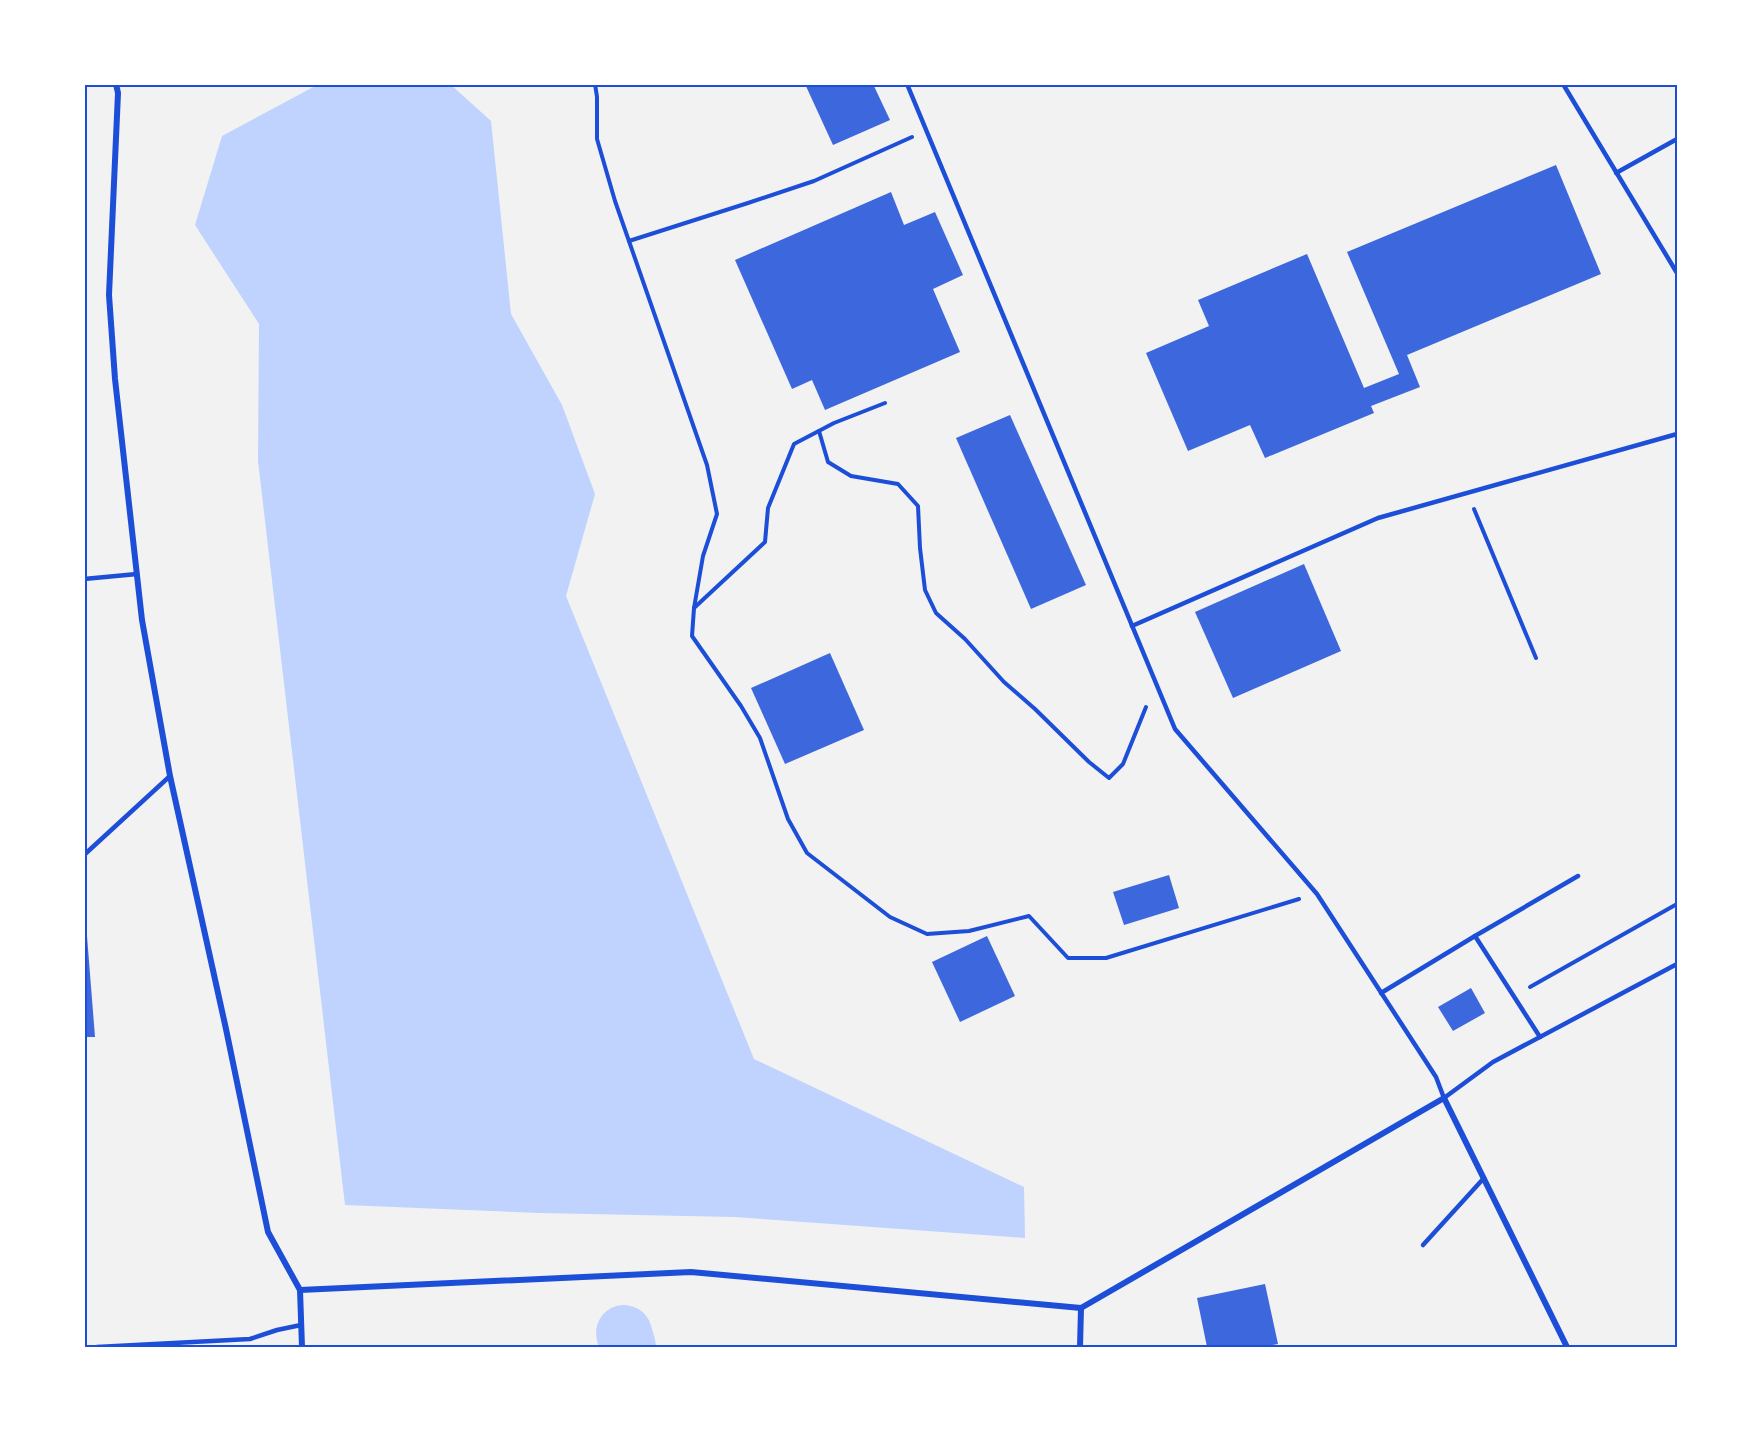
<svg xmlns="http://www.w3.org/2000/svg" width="1761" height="1431" font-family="Overpass,sans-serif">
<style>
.water{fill:#bfd3fe}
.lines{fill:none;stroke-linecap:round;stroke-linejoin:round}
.river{stroke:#bfd3fe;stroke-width:56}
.building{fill:#3d67dc}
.path{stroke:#1d4ed8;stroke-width:4}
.service{stroke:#1d4ed8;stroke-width:4.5}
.minor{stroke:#1d4ed8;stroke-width:6}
.neatline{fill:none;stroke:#1d4ed8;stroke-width:2}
</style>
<rect width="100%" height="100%" fill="#f2f2f2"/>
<path class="water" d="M 319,84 L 450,84 L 491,121 L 511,314 L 562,405 L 595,494 L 566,596 L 754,1059 L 1024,1187 L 1025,1238 L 735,1217 L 540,1213 L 345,1205 L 258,461 L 259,324 L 195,225 L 222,136 Z"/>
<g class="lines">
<path class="river" d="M 624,1333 L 628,1347"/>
</g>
<g class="building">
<path d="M 805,84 L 873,84 L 890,120 L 833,145 Z"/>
<path d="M 1556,165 L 1601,274 L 1407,355 L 1420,387 L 1371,406 L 1374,413 L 1265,458 L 1250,425 L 1188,451 L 1146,353 L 1209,326 L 1198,300 L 1307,254 L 1364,388 L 1399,374 L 1347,252 Z"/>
<path d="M 891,192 L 904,225 L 935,212 L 963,275 L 933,289 L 960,352 L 825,410 L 812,380 L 792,389 L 735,260 Z"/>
<path d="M 1010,415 L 1086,585 L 1031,609 L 956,438 Z"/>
<path d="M 1304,564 L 1341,651 L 1233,698 L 1195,612 Z"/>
<path d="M 830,653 L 864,730 L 785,764 L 751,688 Z"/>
<path d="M 1169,875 L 1179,908 L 1124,925 L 1113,892 Z"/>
<path d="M 84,936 L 87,936 L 95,1037 L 84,1037 Z"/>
<path d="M 987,936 L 1015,996 L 960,1022 L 932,962 Z"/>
<path d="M 1471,988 L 1485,1013 L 1453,1031 L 1438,1007 Z"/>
<path d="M 1265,1284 L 1278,1344 L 1262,1347 L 1207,1347 L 1197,1298 Z"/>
</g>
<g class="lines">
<g class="path">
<path d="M 595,84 L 597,97 L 597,139 L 615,201 L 707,465 L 717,514 L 703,556 L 694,608 L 692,636 L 741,706 L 760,738 L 788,819 L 807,853 L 890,917 L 927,934 L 969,931 L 1029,916 L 1068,958 L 1106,958 L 1299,899"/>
<path d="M 629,241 L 748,203 L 814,181 L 912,137"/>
<path d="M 819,431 L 828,462 L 851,476 L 898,484 L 918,506 L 920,548 L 925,590 L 936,613 L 965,639 L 1004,682 L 1035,709 L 1089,762 L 1109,778 L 1123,764 L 1146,707"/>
<path d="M 1474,509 L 1536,658"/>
<path d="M 694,608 L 765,542 L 768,508 L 794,444 L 834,423 L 885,403"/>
<path d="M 1530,987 L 1677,904"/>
</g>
<g class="service">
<path d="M 907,84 L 1175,729 L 1317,894 L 1436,1077 L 1444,1098 L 1493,1062 L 1677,964"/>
<path d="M 1563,84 L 1677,273"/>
<path d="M 1616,173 L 1677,139"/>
<path d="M 84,579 L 137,574"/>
<path d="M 1132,626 L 1378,518 L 1677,434"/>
<path d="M 84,855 L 170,776"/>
<path d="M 1381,993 L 1475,936"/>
<path d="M 1540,1037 L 1475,936 L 1578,876"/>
<path d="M 1423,1245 L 1484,1178"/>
<path d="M 97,1347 L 250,1339 L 277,1330 L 301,1325"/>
</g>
<g class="minor">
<path d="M 116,84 L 118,93 L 109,295 L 115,379 L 142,620 L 170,776 L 226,1029 L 268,1232 L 300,1290 L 302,1347"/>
<path d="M 300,1290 L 691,1272 L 1081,1308 L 1444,1098 L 1567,1347"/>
<path d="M 1080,1347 L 1081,1308"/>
</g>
</g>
<rect width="1761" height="1431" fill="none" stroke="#ffffff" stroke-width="171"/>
<rect x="86" y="86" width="1590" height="1260" class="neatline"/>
</svg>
